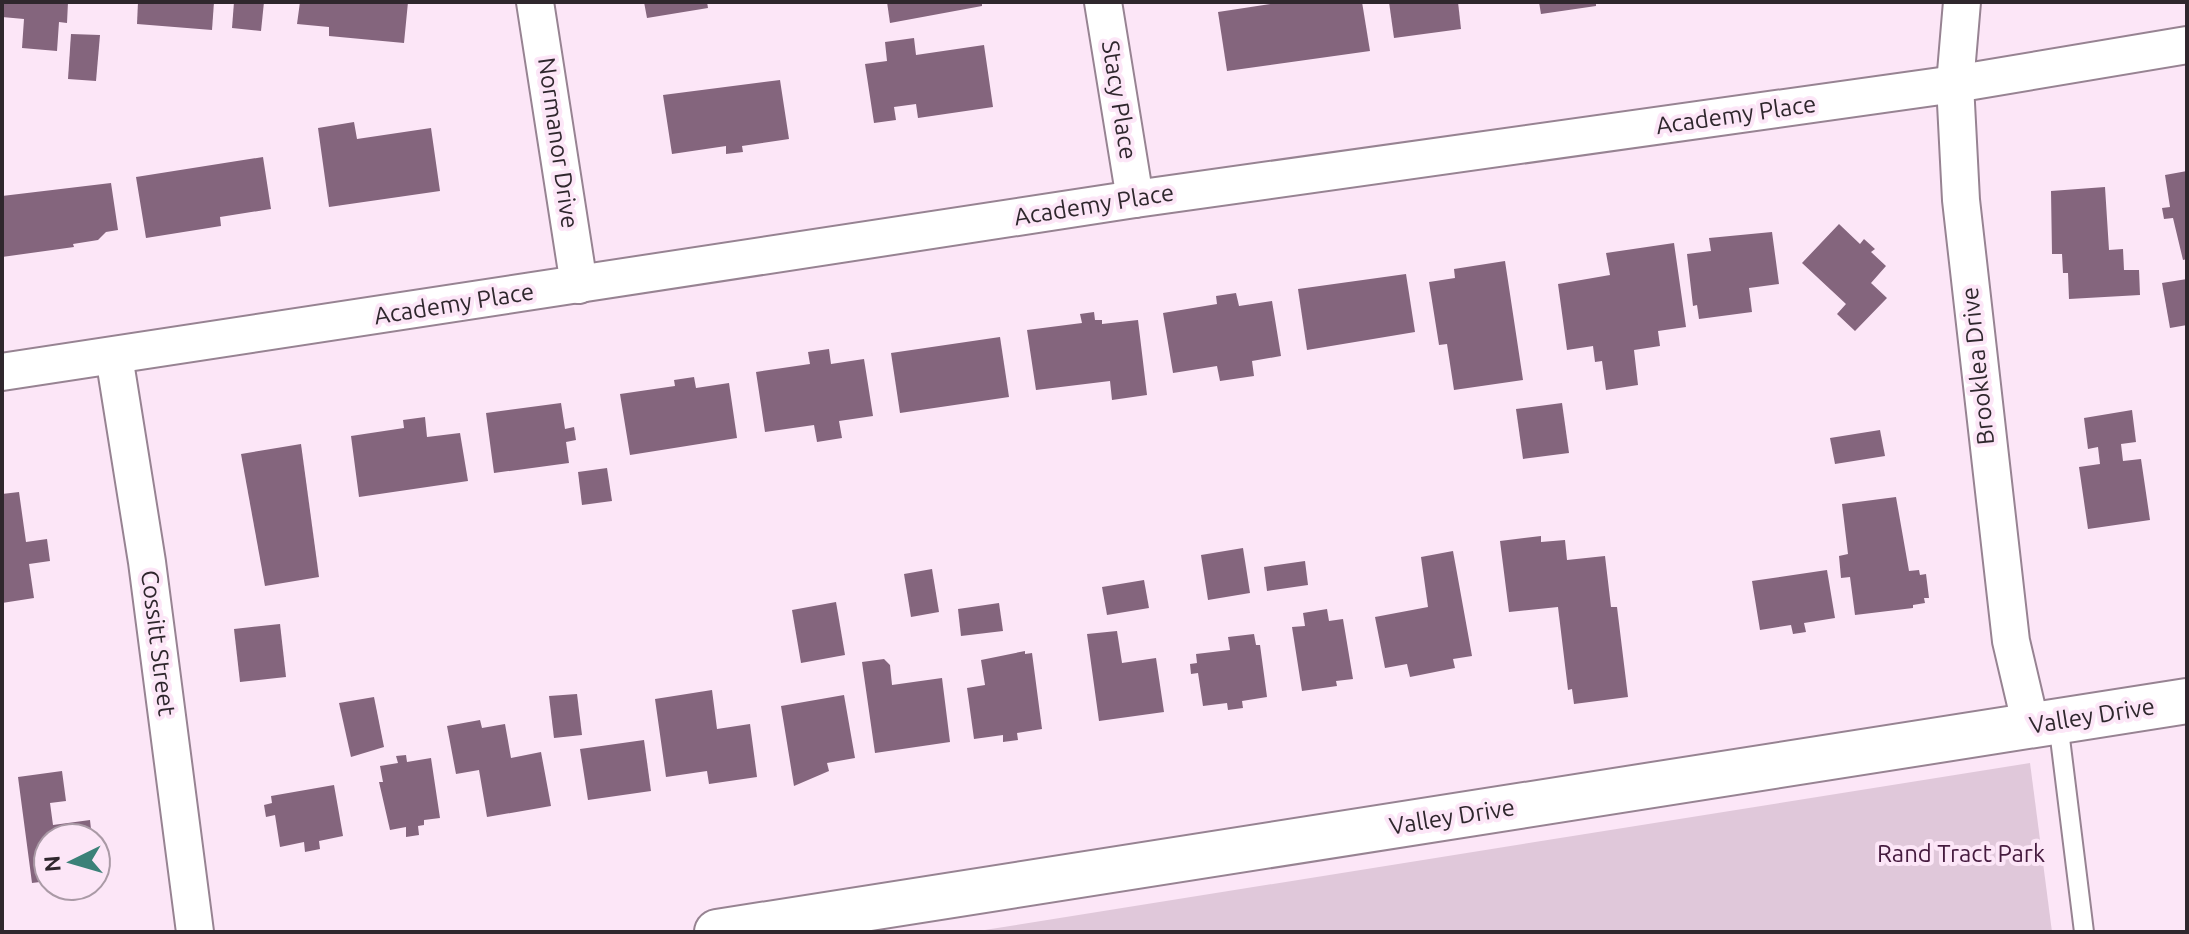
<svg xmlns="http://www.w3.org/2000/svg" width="2189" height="934" font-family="Ubuntu,sans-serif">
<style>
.green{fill:#e0c8da}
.building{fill:#84657d}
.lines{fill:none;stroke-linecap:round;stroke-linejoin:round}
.lane-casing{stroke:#978392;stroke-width:22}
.street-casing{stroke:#978392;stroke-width:40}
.secondary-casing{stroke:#978392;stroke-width:48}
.lane{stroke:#fff;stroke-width:18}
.street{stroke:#fff;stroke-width:36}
.secondary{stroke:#fff;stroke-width:44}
.labels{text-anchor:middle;stroke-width:8;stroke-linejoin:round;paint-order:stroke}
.street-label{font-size:24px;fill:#2f272d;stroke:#fce6f7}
.park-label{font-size:24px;fill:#451a3e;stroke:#fce6f7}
</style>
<rect width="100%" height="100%" fill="#fce6f7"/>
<path class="green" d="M 2030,763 L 2052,932 L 972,932 Z"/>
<g class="building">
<path d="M 2,2 L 68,2 L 67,23 L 59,22 L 57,51 L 22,48 L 24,19 L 2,17 Z"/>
<path d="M 138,2 L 214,2 L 212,30 L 137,24 Z"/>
<path d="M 234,2 L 264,2 L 261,31 L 232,28 Z"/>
<path d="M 300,2 L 408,2 L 404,43 L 329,36 L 329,27 L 297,24 Z"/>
<path d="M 644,2 L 707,2 L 708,8 L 647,18 Z"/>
<path d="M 887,2 L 982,2 L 982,6 L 890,23 Z"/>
<path d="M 1284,2 L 1362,2 L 1370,51 L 1227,71 L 1218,12 Z"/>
<path d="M 1389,2 L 1458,2 L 1461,29 L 1394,38 Z"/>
<path d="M 1539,2 L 1596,2 L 1596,6 L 1541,14 Z"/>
<path d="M 71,34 L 100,35 L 96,81 L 68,79 Z"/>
<path d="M 914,38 L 916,55 L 984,45 L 993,107 L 918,118 L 916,104 L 894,107 L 896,120 L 874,123 L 865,64 L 887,61 L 885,42 Z"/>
<path d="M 780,80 L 789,139 L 742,146 L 743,152 L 726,154 L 726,146 L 672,154 L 663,95 Z"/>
<path d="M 354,122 L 357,139 L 431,128 L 440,191 L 329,207 L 318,128 Z"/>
<path d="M 263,157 L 271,209 L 220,217 L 221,226 L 146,238 L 136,177 Z"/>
<path d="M 2187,171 L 2187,259 L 2183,260 L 2173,218 L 2164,219 L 2162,208 L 2170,207 L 2165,175 Z"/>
<path d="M 111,183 L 118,230 L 106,232 L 98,240 L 73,244 L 74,247 L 2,257 L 2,196 Z"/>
<path d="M 2105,187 L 2109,250 L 2123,249 L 2124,270 L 2139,270 L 2140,295 L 2069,299 L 2068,273 L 2063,273 L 2062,254 L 2052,254 L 2051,191 Z"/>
<path d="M 1839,224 L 1860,244 L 1864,239 L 1875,249 L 1871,252 L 1886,266 L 1871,283 L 1887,298 L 1855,331 L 1837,314 L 1846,304 L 1802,263 Z"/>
<path d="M 1772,232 L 1779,284 L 1749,288 L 1752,312 L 1699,319 L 1697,305 L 1693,306 L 1687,254 L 1711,251 L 1709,238 Z"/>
<path d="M 1674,243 L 1686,327 L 1658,331 L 1660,346 L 1634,350 L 1638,385 L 1606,390 L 1602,361 L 1595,362 L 1593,346 L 1567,350 L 1558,284 L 1610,275 L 1606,253 Z"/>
<path d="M 1505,261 L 1523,380 L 1454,390 L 1447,344 L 1439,345 L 1429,282 L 1455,278 L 1454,269 Z"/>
<path d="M 1406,274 L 1415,332 L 1307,350 L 1298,289 Z"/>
<path d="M 2187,279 L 2187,325 L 2170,328 L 2162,283 Z"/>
<path d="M 1236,293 L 1239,306 L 1272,301 L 1281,356 L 1252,361 L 1254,376 L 1220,381 L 1217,366 L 1173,373 L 1163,313 L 1217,304 L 1216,296 Z"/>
<path d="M 1094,312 L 1095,320 L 1102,320 L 1102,324 L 1138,320 L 1147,395 L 1112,400 L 1110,381 L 1036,390 L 1027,330 L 1082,323 L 1080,314 Z"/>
<path d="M 1000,337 L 1009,397 L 900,413 L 891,353 Z"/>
<path d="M 829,349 L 831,364 L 864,359 L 873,416 L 839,421 L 842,438 L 817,442 L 814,425 L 765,432 L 756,372 L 810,364 L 808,352 Z"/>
<path d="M 694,377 L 696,388 L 729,383 L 737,438 L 630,455 L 620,394 L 675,386 L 674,380 Z"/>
<path d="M 561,403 L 565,429 L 574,427 L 576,440 L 566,442 L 569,463 L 494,473 L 486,413 Z"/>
<path d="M 1562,403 L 1569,453 L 1523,459 L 1516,409 Z"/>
<path d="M 2132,410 L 2136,442 L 2121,444 L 2123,461 L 2141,459 L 2150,520 L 2088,529 L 2079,467 L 2100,464 L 2098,447 L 2088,449 L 2084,418 Z"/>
<path d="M 425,417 L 427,437 L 460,433 L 468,481 L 359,497 L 351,436 L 404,428 L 403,420 Z"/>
<path d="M 1880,430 L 1885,456 L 1835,464 L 1830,438 Z"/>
<path d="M 301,444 L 319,577 L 265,586 L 241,454 Z"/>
<path d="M 607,468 L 612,501 L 582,505 L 578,472 Z"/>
<path d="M 19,492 L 26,542 L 47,539 L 50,561 L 29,564 L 34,598 L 2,603 L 2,494 Z"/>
<path d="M 1896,497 L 1909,571 L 1919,570 L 1920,575 L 1926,574 L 1929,598 L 1924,598 L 1925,603 L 1913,605 L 1913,608 L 1855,615 L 1850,577 L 1841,578 L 1839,556 L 1848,554 L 1842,504 Z"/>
<path d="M 1541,536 L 1541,542 L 1565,540 L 1567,560 L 1605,556 L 1611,607 L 1617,607 L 1628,697 L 1574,704 L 1572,689 L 1568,690 L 1558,607 L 1509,612 L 1500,541 Z"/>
<path d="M 1243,548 L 1250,593 L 1208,600 L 1201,555 Z"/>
<path d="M 1453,551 L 1472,656 L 1453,659 L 1455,668 L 1410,677 L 1407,664 L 1385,668 L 1375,617 L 1428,607 L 1421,557 Z"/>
<path d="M 1305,561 L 1308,585 L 1267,591 L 1264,567 Z"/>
<path d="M 932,569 L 939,612 L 911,617 L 904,574 Z"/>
<path d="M 1827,570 L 1835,618 L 1804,623 L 1806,632 L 1793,634 L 1791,625 L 1760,630 L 1752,581 Z"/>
<path d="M 1144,580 L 1149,608 L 1107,615 L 1102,587 Z"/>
<path d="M 836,602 L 845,655 L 801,663 L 792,610 Z"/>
<path d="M 999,603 L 1003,631 L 961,636 L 958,609 Z"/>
<path d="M 1327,609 L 1329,621 L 1343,619 L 1353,679 L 1336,681 L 1337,686 L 1302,691 L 1292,627 L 1305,626 L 1303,613 Z"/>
<path d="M 280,624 L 286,677 L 240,682 L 234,629 Z"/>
<path d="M 1117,631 L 1122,663 L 1156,658 L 1164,712 L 1099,721 L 1087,634 Z"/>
<path d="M 1254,634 L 1256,645 L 1260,645 L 1267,697 L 1242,701 L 1243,708 L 1228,710 L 1227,703 L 1203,706 L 1198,673 L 1191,674 L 1190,664 L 1197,663 L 1196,654 L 1230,650 L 1228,637 Z"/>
<path d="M 1025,651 L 1025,654 L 1032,653 L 1042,729 L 1017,733 L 1018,740 L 1003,742 L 1003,735 L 974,739 L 967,688 L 985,685 L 981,660 Z"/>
<path d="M 884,659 L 890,665 L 892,685 L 942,678 L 950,742 L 875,753 L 862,662 Z"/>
<path d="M 712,690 L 717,729 L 750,724 L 757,777 L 709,784 L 707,771 L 666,777 L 655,699 Z"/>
<path d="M 577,694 L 582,735 L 554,738 L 549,696 Z"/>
<path d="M 844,695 L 855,758 L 827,763 L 829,771 L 794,786 L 781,706 Z"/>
<path d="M 374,697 L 384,747 L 351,757 L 339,703 Z"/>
<path d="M 480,720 L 482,728 L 505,724 L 511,758 L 541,752 L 551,806 L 487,817 L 479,770 L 456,774 L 447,726 Z"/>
<path d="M 644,740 L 651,791 L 588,800 L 580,749 Z"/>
<path d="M 406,755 L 407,762 L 431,758 L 440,818 L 424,820 L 424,825 L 418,826 L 419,835 L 406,837 L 406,827 L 390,830 L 379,782 L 383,782 L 380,766 L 398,763 L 396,756 Z"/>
<path d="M 62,771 L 66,801 L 50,803 L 53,825 L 90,820 L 92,838 L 48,838 L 48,881 L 32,883 L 18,777 Z"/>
<path d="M 334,785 L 343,836 L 319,841 L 320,849 L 305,852 L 304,842 L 280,847 L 275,815 L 266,817 L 264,805 L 272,803 L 271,796 Z"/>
</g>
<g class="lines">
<defs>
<path id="lane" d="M 2058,722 L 2084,932"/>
<g id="street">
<path d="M 535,2 L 579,285"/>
<path d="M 1103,2 L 1135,199"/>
<path d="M 1962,2 L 1955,84 L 1961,200 L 2011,641 L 2031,726"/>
<path d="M 114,356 L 147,562 L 195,932"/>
<path d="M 2,372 L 1135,199 L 1955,84 L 2187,45"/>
</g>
<path id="secondary" d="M 717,932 L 2187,701"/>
</defs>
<use href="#lane" class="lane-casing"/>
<use href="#street" class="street-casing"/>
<use href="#secondary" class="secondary-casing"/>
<use href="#lane" class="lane"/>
<use href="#street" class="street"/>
<use href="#secondary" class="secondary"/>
</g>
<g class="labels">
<g class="street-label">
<text transform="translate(1119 100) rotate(81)" y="8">Stacy Place</text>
<text transform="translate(1736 115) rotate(-8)" y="8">Academy Place</text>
<text transform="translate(558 143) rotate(82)" y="8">Normanor Drive</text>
<text transform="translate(1094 205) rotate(-9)" y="8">Academy Place</text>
<text transform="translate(454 304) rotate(-9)" y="8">Academy Place</text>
<text transform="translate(1978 366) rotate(-96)" y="8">Brooklea Drive</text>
<text transform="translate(158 643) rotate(83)" y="8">Cossitt Street</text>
<text transform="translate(2092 716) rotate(-9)" y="8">Valley Drive</text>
<text transform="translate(1452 817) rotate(-9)" y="8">Valley Drive</text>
</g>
<g class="park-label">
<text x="1961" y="862">Rand Tract Park</text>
</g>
</g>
<rect width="2189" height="934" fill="none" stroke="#2f272d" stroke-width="8"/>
<g transform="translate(72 862) rotate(265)"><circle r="38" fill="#fce6f7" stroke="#aa9aa6" stroke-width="2"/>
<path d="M0-6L14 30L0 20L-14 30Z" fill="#3b8178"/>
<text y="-12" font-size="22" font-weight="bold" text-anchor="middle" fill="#2f272d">N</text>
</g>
</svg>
